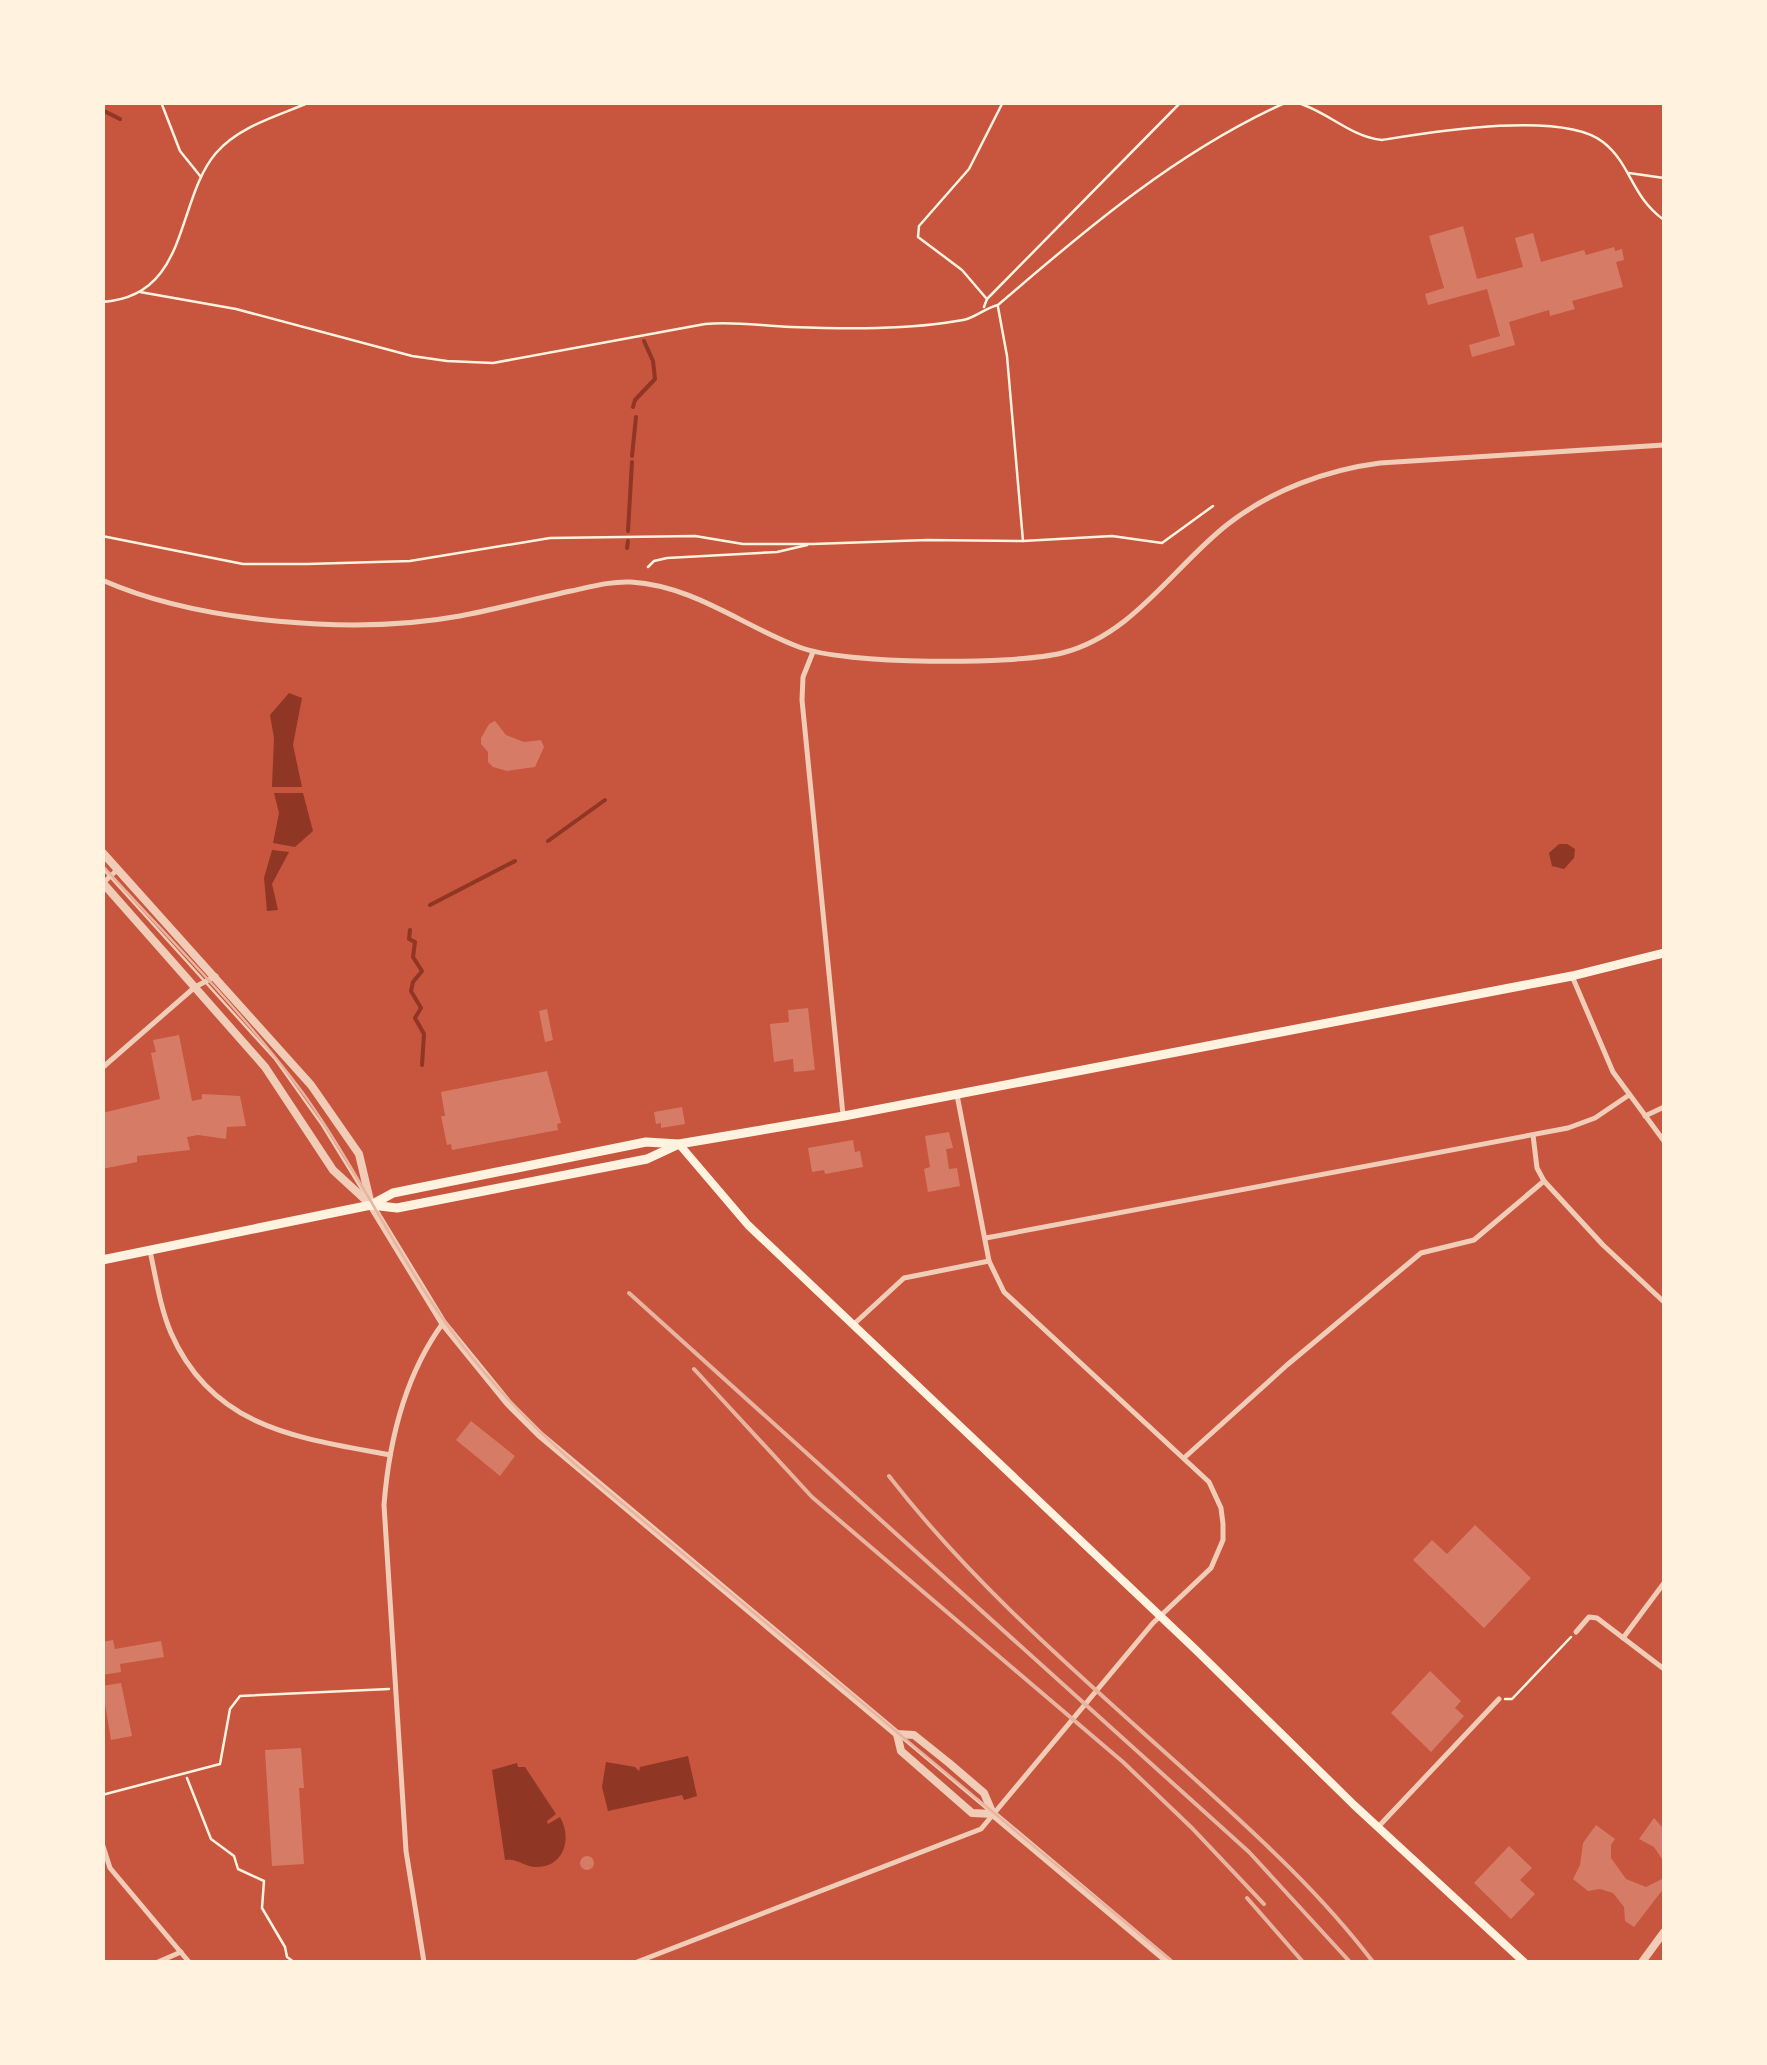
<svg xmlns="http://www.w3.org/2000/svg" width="1767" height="2065" font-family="'Sofia Sans Condensed',sans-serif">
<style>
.water{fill:#8f3625}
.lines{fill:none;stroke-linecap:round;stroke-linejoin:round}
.stream{stroke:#8f3625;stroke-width:4}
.building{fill:#d67c66}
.path{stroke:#fff3e0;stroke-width:2.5}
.service{stroke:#f1ccb7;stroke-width:2.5}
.minor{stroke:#f1ccb7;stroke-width:5}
.tertiary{stroke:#f1ccb7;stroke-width:8}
.secondary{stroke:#fff3e0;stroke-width:8}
.primary{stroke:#fff3e0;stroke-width:9}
.tram{stroke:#e9b49f;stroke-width:2.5}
.rail{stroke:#e9b49f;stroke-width:4}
</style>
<rect width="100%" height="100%" fill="#c8553d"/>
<g class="water">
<path d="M 289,693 L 302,698 L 293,745 L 302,787 L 272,787 L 274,738 L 270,715 Z"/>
<path d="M 274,793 L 303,793 L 313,831 L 295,847 L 273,843 L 279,813 Z"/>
<path d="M 1559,844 L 1567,844 L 1575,849 L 1574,858 L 1564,869 L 1552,866 L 1549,853 Z"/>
<path d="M 272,850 L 289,852 L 272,884 L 278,910 L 267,911 L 264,878 Z"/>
<path d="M 688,1756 L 697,1796 L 684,1800 L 682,1795 L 608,1811 L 602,1787 L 606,1762 L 635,1767 L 639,1771 L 640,1767 Z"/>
<path d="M 517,1763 L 518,1767 L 525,1767 L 556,1814 L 547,1821 L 548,1824 L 560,1817 C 572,1837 565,1867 537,1867 C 524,1867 518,1858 505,1860 L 492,1770 Z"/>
</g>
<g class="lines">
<g class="stream">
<path d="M 102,110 L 120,119"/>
<path d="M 633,407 L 635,400 L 655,379 L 653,361 L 644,341"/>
<path d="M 632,456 L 636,417"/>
<path d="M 628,531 L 632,462"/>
<path d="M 627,548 L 628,541"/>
<path d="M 548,841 L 605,800"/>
<path d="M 430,905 L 515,861"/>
<path d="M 410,930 L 409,939 L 415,942 L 413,957 L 422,971 L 413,982 L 411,991 L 421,1008 L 415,1018 L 424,1034 L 422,1065"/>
</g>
</g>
<g class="building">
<path d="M 1463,226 L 1477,279 L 1523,267 L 1515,238 L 1533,233 L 1541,262 L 1584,250 L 1586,255 L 1614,247 L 1615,251 L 1622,249 L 1624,260 L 1616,262 L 1623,287 L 1572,301 L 1575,309 L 1550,316 L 1549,310 L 1509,322 L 1515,345 L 1472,357 L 1469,345 L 1500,336 L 1487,289 L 1428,305 L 1425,294 L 1444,288 L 1429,236 Z"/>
<path d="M 495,721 L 506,735 L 524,742 L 541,740 L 544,747 L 535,767 L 507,771 L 493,767 L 488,762 L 488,752 L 481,744 L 481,738 L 489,724 Z"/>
<path d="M 808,1008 L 815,1070 L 794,1072 L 793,1059 L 774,1062 L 770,1024 L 789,1022 L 788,1010 Z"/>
<path d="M 547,1009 L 553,1040 L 545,1042 L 539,1011 Z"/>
<path d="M 179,1035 L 192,1101 L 202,1099 L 202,1094 L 240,1096 L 246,1126 L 227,1127 L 226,1139 L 198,1135 L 187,1137 L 190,1150 L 137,1156 L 137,1162 L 102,1169 L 102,1113 L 160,1099 L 151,1053 L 156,1052 L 153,1040 Z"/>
<path d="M 547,1071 L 561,1123 L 557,1124 L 558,1130 L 452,1150 L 451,1144 L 447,1145 L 441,1116 L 445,1116 L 441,1092 Z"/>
<path d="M 682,1107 L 685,1124 L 661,1128 L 661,1123 L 656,1124 L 654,1112 Z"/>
<path d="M 949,1132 L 953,1148 L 946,1149 L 949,1169 L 957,1168 L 960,1186 L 928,1192 L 924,1169 L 930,1167 L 925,1136 Z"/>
<path d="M 853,1140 L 855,1152 L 860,1151 L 863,1167 L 825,1174 L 824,1170 L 812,1172 L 808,1148 Z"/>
<path d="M 471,1421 L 515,1456 L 500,1476 L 456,1440 Z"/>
<path d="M 1475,1525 L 1531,1578 L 1484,1628 L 1413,1560 L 1432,1540 L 1447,1554 Z"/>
<path d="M 113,1640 L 115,1649 L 161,1641 L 164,1657 L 120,1664 L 121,1672 L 102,1675 L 102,1642 Z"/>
<path d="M 1430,1671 L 1461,1701 L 1455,1708 L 1464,1716 L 1431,1752 L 1391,1713 Z"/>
<path d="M 121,1683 L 132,1736 L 111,1740 L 102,1686 Z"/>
<path d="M 301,1748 L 304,1788 L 299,1788 L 304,1864 L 272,1866 L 265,1750 Z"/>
<path d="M 1654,1818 L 1664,1829 L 1664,1862 L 1654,1847 L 1639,1839 Z"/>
<path d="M 1596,1825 L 1615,1839 L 1611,1845 L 1611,1858 L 1626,1879 L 1646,1887 L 1664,1878 L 1664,1888 L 1634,1927 L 1625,1921 L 1624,1907 L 1613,1893 L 1600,1889 L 1588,1891 L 1573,1879 L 1580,1865 L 1583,1843 Z"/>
<path d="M 1509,1846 L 1532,1868 L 1520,1880 L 1535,1894 L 1511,1919 L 1474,1883 Z"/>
<circle cx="587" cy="1863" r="7"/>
</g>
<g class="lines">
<g class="path">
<path d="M 161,102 L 180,151 L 201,177"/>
<path d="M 1295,102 C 1326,110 1350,137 1382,140 C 1432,132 1563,110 1603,142 C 1632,165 1630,195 1664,220"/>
<path d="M 1629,173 L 1664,178"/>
<path d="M 140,292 L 236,309 L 412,356 L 447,361 L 493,363 L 705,324 C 735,321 761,326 791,327 C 845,329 909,330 963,320 C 975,318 985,308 998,305 C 1086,229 1179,150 1287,102"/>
<path d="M 986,298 L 962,270 L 918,237 L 919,226 L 969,169 L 1003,102"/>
<path d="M 102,302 C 190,297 175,201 216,153 C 239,126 278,116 310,102"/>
<path d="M 984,307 L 987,299 L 1181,102"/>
<path d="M 998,307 L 1007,356 L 1023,541"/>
<path d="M 102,536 L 243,564 L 307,564 L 410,561 L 550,538 L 695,536 L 743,544 L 813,544 L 927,540 L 1023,541 L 1112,536 L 1162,543 L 1213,506"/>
<path d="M 648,567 L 654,561 L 667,558 L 777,552 L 807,545"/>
<path d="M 1505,1699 L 1512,1699 L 1571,1637"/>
<path d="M 187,1778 L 211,1839 L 234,1856 L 238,1869 L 264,1881 L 262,1908 L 285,1947 L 287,1957 L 294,1962"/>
<path d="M 102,1795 L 220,1764 L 230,1709 L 240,1696 L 389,1689"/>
</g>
<g class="service">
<path d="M 102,868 L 275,1059 L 322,1125 L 365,1195"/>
<path d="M 902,1738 L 988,1810"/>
</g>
<g class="minor">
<path d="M 102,580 C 199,623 356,635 460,616 C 497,609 534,599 571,591 C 590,587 611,581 631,582 C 694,586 741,625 799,647 C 844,665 1014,665 1062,653 C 1133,635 1173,567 1228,524 C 1272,490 1326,470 1380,463 L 1664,445"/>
<path d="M 813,652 L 803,677 L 802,700 L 843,1115"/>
<path d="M 102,884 L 118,869"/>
<path d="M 1572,976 L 1613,1072 L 1664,1141"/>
<path d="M 102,1068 L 195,987 L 216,976"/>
<path d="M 1645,1116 L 1664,1107"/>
<path d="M 1533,1135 L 1537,1168 L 1544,1181 L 1603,1245 L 1664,1302"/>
<path d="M 986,1238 L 1568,1128 L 1595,1118 L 1629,1095"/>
<path d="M 150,1251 C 156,1278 160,1307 171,1333 C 213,1429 299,1438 390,1455"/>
<path d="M 854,1324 L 904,1278 L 989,1261"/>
<path d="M 1184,1458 L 1287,1365 L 1421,1253 L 1474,1240 L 1544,1181"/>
<path d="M 1576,1632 L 1589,1617 L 1597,1618 L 1664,1669"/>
<path d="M 1623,1638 L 1664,1583"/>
<path d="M 1379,1826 L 1499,1699"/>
<path d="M 102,1843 L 110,1868 L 189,1962"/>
<path d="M 158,1962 L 181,1952"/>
<path d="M 424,1962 L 406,1851 L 384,1505 C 389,1441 405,1375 443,1323"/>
<path d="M 637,1962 L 981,1829 L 1153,1623 L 1211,1568 L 1223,1540 L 1223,1524 L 1221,1508 L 1209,1482 L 1004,1292 L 989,1261 L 957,1095"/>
</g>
<g class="tertiary">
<path d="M 102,852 L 311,1085 L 359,1154 L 371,1205"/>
<path d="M 102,882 L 265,1067 L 333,1170 L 371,1205 L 443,1323 L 508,1403 L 540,1435 L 897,1734 L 914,1735 L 949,1763 L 984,1793 L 993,1814 L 1169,1962"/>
<path d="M 897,1734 L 901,1751 L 972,1813 L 993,1814"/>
<path d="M 1642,1962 L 1664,1932"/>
</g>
<path class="secondary" d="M 679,1144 L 748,1225 L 1196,1650 L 1354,1805 L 1524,1962"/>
<g class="primary">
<path d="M 371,1205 L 397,1208 L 647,1159 L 677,1145"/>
<path d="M 102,1260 L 371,1205 L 393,1193 L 646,1142 L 679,1144 L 844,1116 L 1572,976 L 1664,953"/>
</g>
<path class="tram" d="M 102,865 C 170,940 243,1012 303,1093 C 347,1154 381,1223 422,1287 C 463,1354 516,1412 575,1464 L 1173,1962"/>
<g class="rail">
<path d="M 629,1293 L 1249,1852 L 1350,1962"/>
<path d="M 694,1369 L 812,1497 L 1123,1762 L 1193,1829 L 1264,1904"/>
<path d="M 889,1476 C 978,1591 1091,1685 1198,1782 C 1260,1838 1322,1895 1373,1962"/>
<path d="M 1247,1898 L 1303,1962"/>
</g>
</g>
<rect width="1767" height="2065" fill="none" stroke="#fff3e0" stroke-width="210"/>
</svg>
